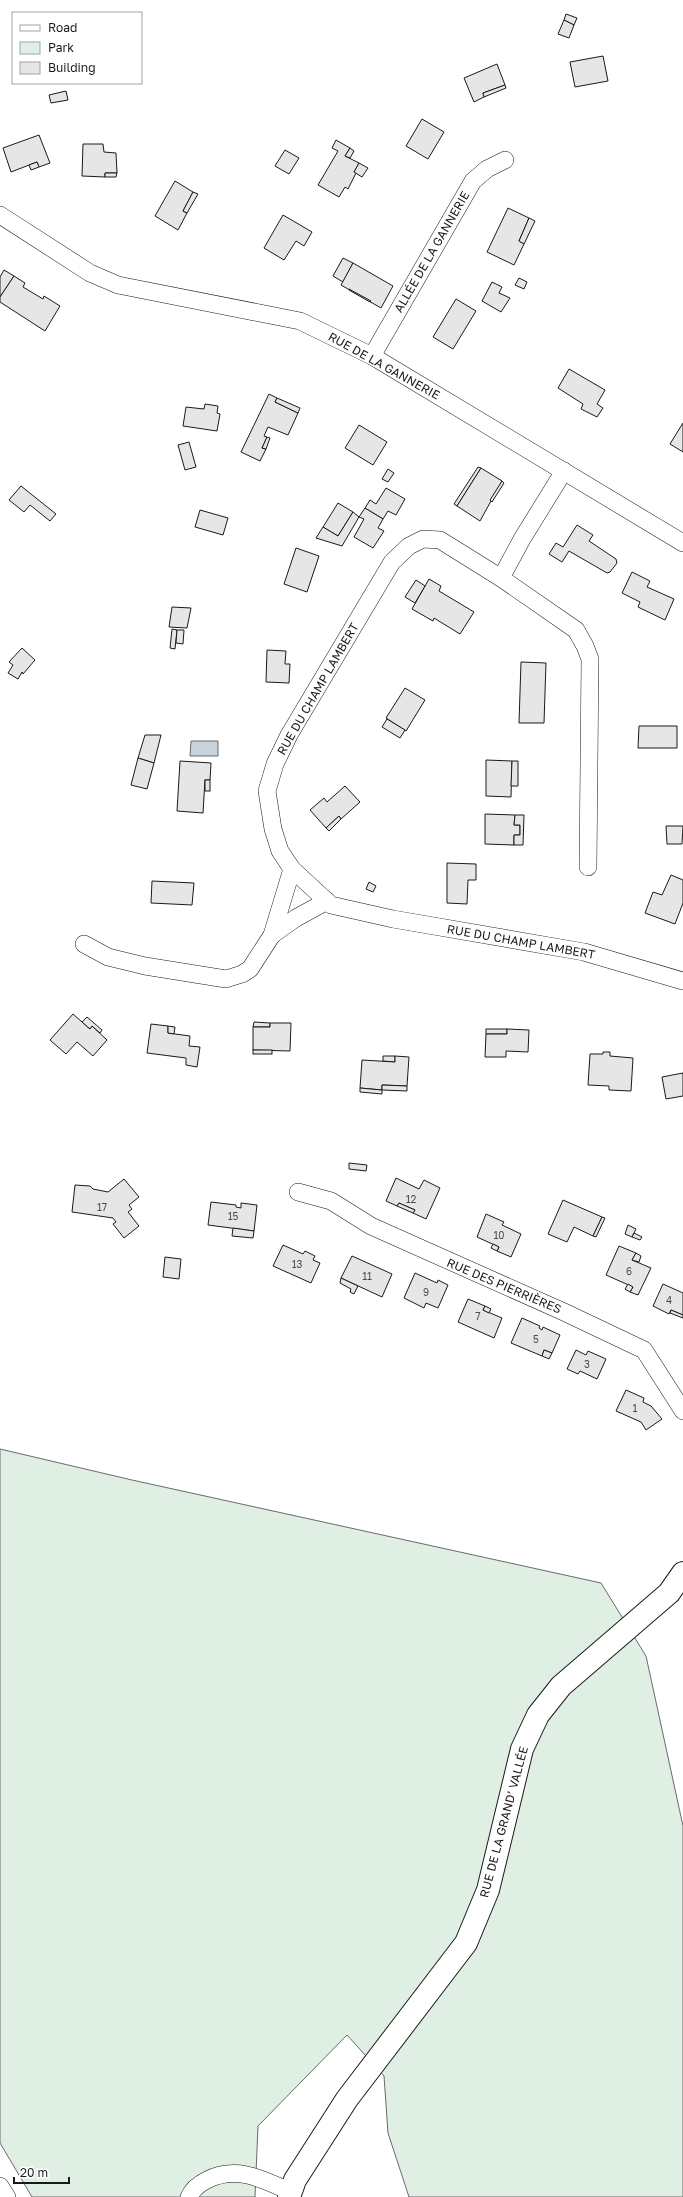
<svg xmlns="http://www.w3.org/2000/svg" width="683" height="2197" font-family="'Golos Text',sans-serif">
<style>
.green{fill:#e0efe3;stroke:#6a6a6a}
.water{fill:#c6d2dc;stroke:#6a6a6a}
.building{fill:#e6e6e6;stroke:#1a1a1a}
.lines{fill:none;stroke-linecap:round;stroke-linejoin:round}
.street-casing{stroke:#1a1a1a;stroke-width:18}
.secondary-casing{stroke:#1a1a1a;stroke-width:24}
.street{stroke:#fff;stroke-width:17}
.secondary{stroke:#fff;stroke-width:22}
.labels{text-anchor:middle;stroke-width:3;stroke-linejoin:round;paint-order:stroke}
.number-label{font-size:10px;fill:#4d4d4d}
.street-label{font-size:12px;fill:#1a1a1a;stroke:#fff}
</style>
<rect width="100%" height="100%" fill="#fff"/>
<path class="green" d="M 0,1449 L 132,1480 L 601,1583 L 646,1656 L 683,1826 L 683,2197 L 409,2197 L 388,2133 L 384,2076 L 347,2035 L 258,2126 L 255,2197 L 32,2197 L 0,2143 Z"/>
<path class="water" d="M 191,741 L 218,741 L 218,756 L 190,756 Z"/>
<g class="building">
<path d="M 566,14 L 577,18 L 574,25 L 564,20 Z"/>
<path d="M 564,20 L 574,25 L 569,38 L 558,34 Z"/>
<path d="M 603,56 L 608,81 L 575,87 L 570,62 Z"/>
<path d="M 497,64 L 505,85 L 483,93 L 484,97 L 474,102 L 464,78 Z"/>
<path d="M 505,85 L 506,88 L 484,97 L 483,93 Z"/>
<path d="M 66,91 L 68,100 L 51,103 L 49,95 Z"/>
<path d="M 422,119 L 444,132 L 428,159 L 406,146 Z"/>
<path d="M 39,135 L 50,163 L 39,167 L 37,162 L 11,172 L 3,148 Z"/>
<path d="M 336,140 L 350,148 L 345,156 L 359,163 L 354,172 L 356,173 L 348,189 L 345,187 L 339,197 L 318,185 L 338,151 L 332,148 Z"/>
<path d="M 83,144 L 103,144 L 104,152 L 116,153 L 117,173 L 105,173 L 105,177 L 82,176 Z"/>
<path d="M 350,148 L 354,151 L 350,158 L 345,156 Z"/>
<path d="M 285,150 L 299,158 L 289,174 L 275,166 Z"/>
<path d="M 37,162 L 39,167 L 31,170 L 29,165 Z"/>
<path d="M 359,163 L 368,168 L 362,177 L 354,172 Z"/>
<path d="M 105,173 L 117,173 L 116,177 L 105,177 Z"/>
<path d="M 175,181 L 193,192 L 183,211 L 187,213 L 178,230 L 155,216 Z"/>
<path d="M 193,192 L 198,194 L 187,213 L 183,211 Z"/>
<path d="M 508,208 L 529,218 L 519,241 L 524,244 L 514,265 L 487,252 Z"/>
<path d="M 283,215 L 312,232 L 304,246 L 296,241 L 284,260 L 264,248 Z"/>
<path d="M 529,218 L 535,221 L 524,244 L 519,241 Z"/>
<path d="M 343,258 L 353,263 L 343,282 L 333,276 Z"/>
<path d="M 353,263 L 393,286 L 381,308 L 341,285 Z"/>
<path d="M 4,270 L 14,276 L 0,297 L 0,277 Z"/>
<path d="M 14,276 L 25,283 L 23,287 L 43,299 L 44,296 L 60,306 L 45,331 L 0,302 L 0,297 Z"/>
<path d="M 519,278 L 527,282 L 524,289 L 515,285 Z"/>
<path d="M 492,282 L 502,287 L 499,293 L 510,298 L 501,312 L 482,301 Z"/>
<path d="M 349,289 L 371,301 L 370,302 L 349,290 Z"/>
<path d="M 456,299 L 476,311 L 453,349 L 433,337 Z"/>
<path d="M 569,369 L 605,390 L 597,404 L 603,408 L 597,417 L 581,409 L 583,404 L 558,388 Z"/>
<path d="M 269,394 L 277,398 L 275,402 L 298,413 L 288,435 L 268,427 L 264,436 L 267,437 L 262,448 L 266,449 L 260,461 L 241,452 Z"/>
<path d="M 277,398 L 300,408 L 298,413 L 275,402 Z"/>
<path d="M 205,404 L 218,406 L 217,413 L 220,414 L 217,431 L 183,426 L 186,407 L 204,409 Z"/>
<path d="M 683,423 L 683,452 L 670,444 Z"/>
<path d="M 359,425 L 387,442 L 373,465 L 345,448 Z"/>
<path d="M 267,437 L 270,438 L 266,449 L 262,448 Z"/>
<path d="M 189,442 L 196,467 L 185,470 L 178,445 Z"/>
<path d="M 478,467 L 481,468 L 457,506 L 454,504 Z"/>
<path d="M 481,468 L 502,481 L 480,521 L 457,506 Z"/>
<path d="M 388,469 L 394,473 L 388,482 L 382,479 Z"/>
<path d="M 502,481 L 504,483 L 492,502 L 490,500 Z"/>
<path d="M 21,486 L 56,514 L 50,521 L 30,505 L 24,512 L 9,500 Z"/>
<path d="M 386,488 L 405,499 L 396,515 L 388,511 L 383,519 L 365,508 L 370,500 L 376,504 Z"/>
<path d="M 338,503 L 353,512 L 338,536 L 323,527 Z"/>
<path d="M 365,508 L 383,519 L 378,528 L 384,531 L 373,548 L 354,537 L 364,519 L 359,517 Z"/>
<path d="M 200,510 L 228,518 L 223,535 L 195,527 Z"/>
<path d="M 353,512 L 359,517 L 342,546 L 316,538 L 323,527 L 338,536 Z"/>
<path d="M 577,525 L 593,535 L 589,541 L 616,559 L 617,563 L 610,572 L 607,573 L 569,551 L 562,562 L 549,554 L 556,543 L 563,547 Z"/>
<path d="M 296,548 L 319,556 L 307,592 L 284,584 Z"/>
<path d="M 632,572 L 650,581 L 647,587 L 674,599 L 665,620 L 638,607 L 640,602 L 622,593 Z"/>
<path d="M 429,579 L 441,586 L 439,591 L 474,612 L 460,634 L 434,618 L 433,621 L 412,609 Z"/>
<path d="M 416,580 L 425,586 L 415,603 L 405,597 Z"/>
<path d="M 172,607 L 191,608 L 187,628 L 169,627 Z"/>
<path d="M 172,629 L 177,630 L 175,649 L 170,648 Z"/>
<path d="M 177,630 L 184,630 L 183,644 L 176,643 Z"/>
<path d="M 22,648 L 35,660 L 23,674 L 22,672 L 18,679 L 8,673 L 13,665 L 9,662 Z"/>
<path d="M 267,650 L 286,651 L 285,664 L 290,664 L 289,683 L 266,682 Z"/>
<path d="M 521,662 L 546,663 L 544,723 L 519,723 Z"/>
<path d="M 405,688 L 425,700 L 406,731 L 386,718 Z"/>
<path d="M 387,719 L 405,730 L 400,738 L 382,727 Z"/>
<path d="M 639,726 L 677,726 L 677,748 L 638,748 Z"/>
<path d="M 145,735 L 161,735 L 154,763 L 138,758 Z"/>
<path d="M 138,758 L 154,763 L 147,789 L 131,785 Z"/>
<path d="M 486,760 L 512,761 L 511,797 L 486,796 Z"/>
<path d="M 180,761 L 211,763 L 210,780 L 205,780 L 203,813 L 177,811 Z"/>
<path d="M 512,761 L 518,761 L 518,786 L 511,786 Z"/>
<rect x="205" y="780" width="5" height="11"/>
<path d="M 345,786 L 360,802 L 341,819 L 339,816 L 326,828 L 310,810 L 324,798 L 327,802 Z"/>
<path d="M 485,814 L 515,815 L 514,825 L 520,825 L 520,835 L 514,835 L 514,845 L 485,844 Z"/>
<path d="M 515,815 L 524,815 L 523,845 L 514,845 L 514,835 L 520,835 L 520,825 L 514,825 Z"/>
<path d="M 339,816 L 341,819 L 329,831 L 326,828 Z"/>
<path d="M 666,826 L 683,826 L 682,844 L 667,844 Z"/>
<path d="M 447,863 L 476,864 L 476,880 L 468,880 L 467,904 L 447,903 Z"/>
<path d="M 671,875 L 683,880 L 683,903 L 675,924 L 645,913 L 653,892 L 662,895 Z"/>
<path d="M 152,881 L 194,883 L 192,905 L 151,903 Z"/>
<path d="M 369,882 L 376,886 L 373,892 L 366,889 Z"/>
<path d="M 73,1014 L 90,1029 L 92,1026 L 107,1040 L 93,1056 L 77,1042 L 66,1054 L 50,1040 Z"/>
<path d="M 87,1017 L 102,1030 L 100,1033 L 92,1026 L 90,1029 L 82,1022 Z"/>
<path d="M 254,1022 L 270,1023 L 270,1027 L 253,1027 Z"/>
<path d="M 270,1023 L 291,1023 L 290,1051 L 253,1050 L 253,1027 L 270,1027 Z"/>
<path d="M 151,1024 L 168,1026 L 168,1033 L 190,1036 L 189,1046 L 200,1047 L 197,1067 L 186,1065 L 186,1058 L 147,1053 Z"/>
<path d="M 168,1026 L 175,1027 L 174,1034 L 168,1033 Z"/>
<rect x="486" y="1029" width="21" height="5"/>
<path d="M 507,1029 L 529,1030 L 528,1052 L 506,1051 L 506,1057 L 485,1057 L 486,1034 L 507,1034 Z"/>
<rect x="253" y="1050" width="19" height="4"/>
<path d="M 603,1052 L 610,1052 L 610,1056 L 633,1058 L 631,1091 L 609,1090 L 609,1086 L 588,1085 L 590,1054 L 603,1054 Z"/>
<path d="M 383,1056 L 395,1056 L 395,1062 L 383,1061 Z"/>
<path d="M 395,1056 L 409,1057 L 407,1086 L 382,1085 L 382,1090 L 360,1088 L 362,1060 L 395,1062 Z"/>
<path d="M 683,1073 L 683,1096 L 666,1099 L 662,1077 Z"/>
<path d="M 382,1085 L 407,1086 L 407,1091 L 382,1090 Z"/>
<path d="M 360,1088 L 382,1090 L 382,1094 L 360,1092 Z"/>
<path d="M 349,1163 L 367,1165 L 366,1171 L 349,1169 Z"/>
<path d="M 396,1178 L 419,1189 L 424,1180 L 440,1188 L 426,1219 L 413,1213 L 415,1210 L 399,1203 L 397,1206 L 386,1201 Z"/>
<path d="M 124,1179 L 139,1197 L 129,1205 L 132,1209 L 128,1212 L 139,1226 L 124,1238 L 113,1224 L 116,1222 L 113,1218 L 72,1212 L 75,1185 L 90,1186 L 93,1189 L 108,1192 Z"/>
<path d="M 563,1200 L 602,1217 L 593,1236 L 574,1227 L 567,1242 L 548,1234 Z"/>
<path d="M 211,1202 L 236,1205 L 236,1207 L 241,1208 L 241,1203 L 257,1205 L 254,1231 L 208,1225 Z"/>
<path d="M 399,1203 L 415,1210 L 413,1213 L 397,1206 Z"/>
<path d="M 486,1214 L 504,1222 L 502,1225 L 521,1234 L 511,1257 L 497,1251 L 499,1247 L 477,1237 Z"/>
<path d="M 602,1217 L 605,1218 L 596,1237 L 593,1236 Z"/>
<path d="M 628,1225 L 636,1229 L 632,1237 L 625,1234 Z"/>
<path d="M 233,1228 L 254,1231 L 253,1238 L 232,1236 Z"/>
<path d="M 634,1233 L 642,1237 L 640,1240 L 632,1237 Z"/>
<path d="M 493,1244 L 499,1247 L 497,1251 L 491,1248 Z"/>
<path d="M 283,1245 L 303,1254 L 305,1251 L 315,1256 L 313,1260 L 320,1263 L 311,1283 L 273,1266 Z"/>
<path d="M 619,1246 L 636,1253 L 632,1260 L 651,1268 L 638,1295 L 630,1292 L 633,1287 L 606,1275 Z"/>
<path d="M 636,1253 L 641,1256 L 639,1262 L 632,1260 Z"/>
<path d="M 352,1256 L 392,1274 L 382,1297 L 341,1278 Z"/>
<path d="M 165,1257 L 181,1259 L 179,1279 L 163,1277 Z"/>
<path d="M 415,1273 L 437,1283 L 438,1280 L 448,1285 L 438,1308 L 426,1303 L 424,1308 L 404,1298 Z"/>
<path d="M 341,1278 L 358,1286 L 354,1294 L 350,1292 L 351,1289 L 340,1283 Z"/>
<path d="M 628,1284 L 633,1287 L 630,1292 L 625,1289 Z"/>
<path d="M 663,1284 L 683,1293 L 683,1315 L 671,1310 L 669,1314 L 653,1306 Z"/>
<path d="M 468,1299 L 485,1306 L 483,1310 L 502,1318 L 494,1338 L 458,1322 Z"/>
<path d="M 485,1306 L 491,1309 L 489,1313 L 483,1310 Z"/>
<path d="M 671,1310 L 683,1315 L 683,1318 L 670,1313 Z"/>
<path d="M 522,1318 L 540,1326 L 539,1328 L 542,1330 L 543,1327 L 560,1335 L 552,1353 L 544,1350 L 542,1356 L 511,1343 Z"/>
<path d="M 544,1350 L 552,1353 L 549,1359 L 542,1356 Z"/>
<path d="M 576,1350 L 586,1355 L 588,1351 L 606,1359 L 597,1379 L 580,1371 L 578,1374 L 567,1369 Z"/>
<path d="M 626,1390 L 644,1398 L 643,1402 L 651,1406 L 662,1419 L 646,1430 L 641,1422 L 616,1411 Z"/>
</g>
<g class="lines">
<defs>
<g id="street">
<path d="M 0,215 L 90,273 L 118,285 L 300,321 L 372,356 L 683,543"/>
<path d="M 372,356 L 473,181 L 487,169 L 505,160"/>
<path d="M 501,578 L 522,539 L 564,471"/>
<path d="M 588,867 L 590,659 L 585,646 L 576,630 L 501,578 L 440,540 L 423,539 L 409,546 L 392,562 L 289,735 L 275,764 L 267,791 L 273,829 L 280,851 L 292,869 L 331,905 L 393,919 L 584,952 L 683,981"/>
<path d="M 272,935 L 296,918 L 327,901"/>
<path d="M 84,944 L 108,957 L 145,966 L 226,979 L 242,974 L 250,969 L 272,935 L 292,869"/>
<path d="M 298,1192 L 331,1201 L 371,1226 L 564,1312 L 644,1350 L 683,1411"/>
<path d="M 0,2186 L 7,2197"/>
<path d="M 189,2197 C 192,2190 199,2184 207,2180 C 237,2165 262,2179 291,2192"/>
</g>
<path id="secondary" d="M 289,2197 L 295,2180 L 347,2099 L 466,1943 L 488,1890 L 522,1749 L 538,1715 L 561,1686 L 669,1593 L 683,1573"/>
</defs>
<use href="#street" class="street-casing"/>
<use href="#secondary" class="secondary-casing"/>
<use href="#street" class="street"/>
<use href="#secondary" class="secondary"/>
</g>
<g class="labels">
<g class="number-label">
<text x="411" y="1203">12</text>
<text x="102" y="1211">17</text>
<text x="233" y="1220">15</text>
<text x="499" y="1239">10</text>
<text x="297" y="1268">13</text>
<text x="629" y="1275">6</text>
<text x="367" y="1280">11</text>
<text x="426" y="1296">9</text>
<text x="669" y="1304">4</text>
<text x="478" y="1320">7</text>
<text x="536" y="1343">5</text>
<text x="587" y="1368">3</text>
<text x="635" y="1412">1</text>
</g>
<g class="street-label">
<text transform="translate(432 252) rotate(-60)" y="4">ALLÉE DE LA GANNERIE</text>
<text transform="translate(384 366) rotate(29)" y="4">RUE DE LA GANNERIE</text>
<text transform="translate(318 689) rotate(-60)" y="4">RUE DU CHAMP LAMBERT</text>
<text transform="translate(521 942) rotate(10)" y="4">RUE DU CHAMP LAMBERT</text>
<text transform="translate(504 1286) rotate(23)" y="4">RUE DES PIERRIÈRES</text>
<text transform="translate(504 1822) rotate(-75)" y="4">RUE DE LA GRAND’ VALLÉE</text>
</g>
</g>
<rect x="12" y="12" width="130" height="72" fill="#ffffff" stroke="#a3a3a3"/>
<rect x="20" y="25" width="20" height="6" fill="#ffffff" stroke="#a3a3a3"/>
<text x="48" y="32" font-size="12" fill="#1a1a1a">Road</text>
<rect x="20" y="42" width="20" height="12" fill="#e0efe3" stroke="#a3a3a3"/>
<text x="48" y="52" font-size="12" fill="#1a1a1a">Park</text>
<rect x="20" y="62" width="20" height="12" fill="#e6e6e6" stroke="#a3a3a3"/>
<text x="48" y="72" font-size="12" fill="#1a1a1a">Building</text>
<path d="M14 2177v6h55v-6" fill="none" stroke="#1a1a1a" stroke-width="2"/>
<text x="20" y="2177" font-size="12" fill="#1a1a1a" stroke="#ffffff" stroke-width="3" paint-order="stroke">20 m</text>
</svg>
